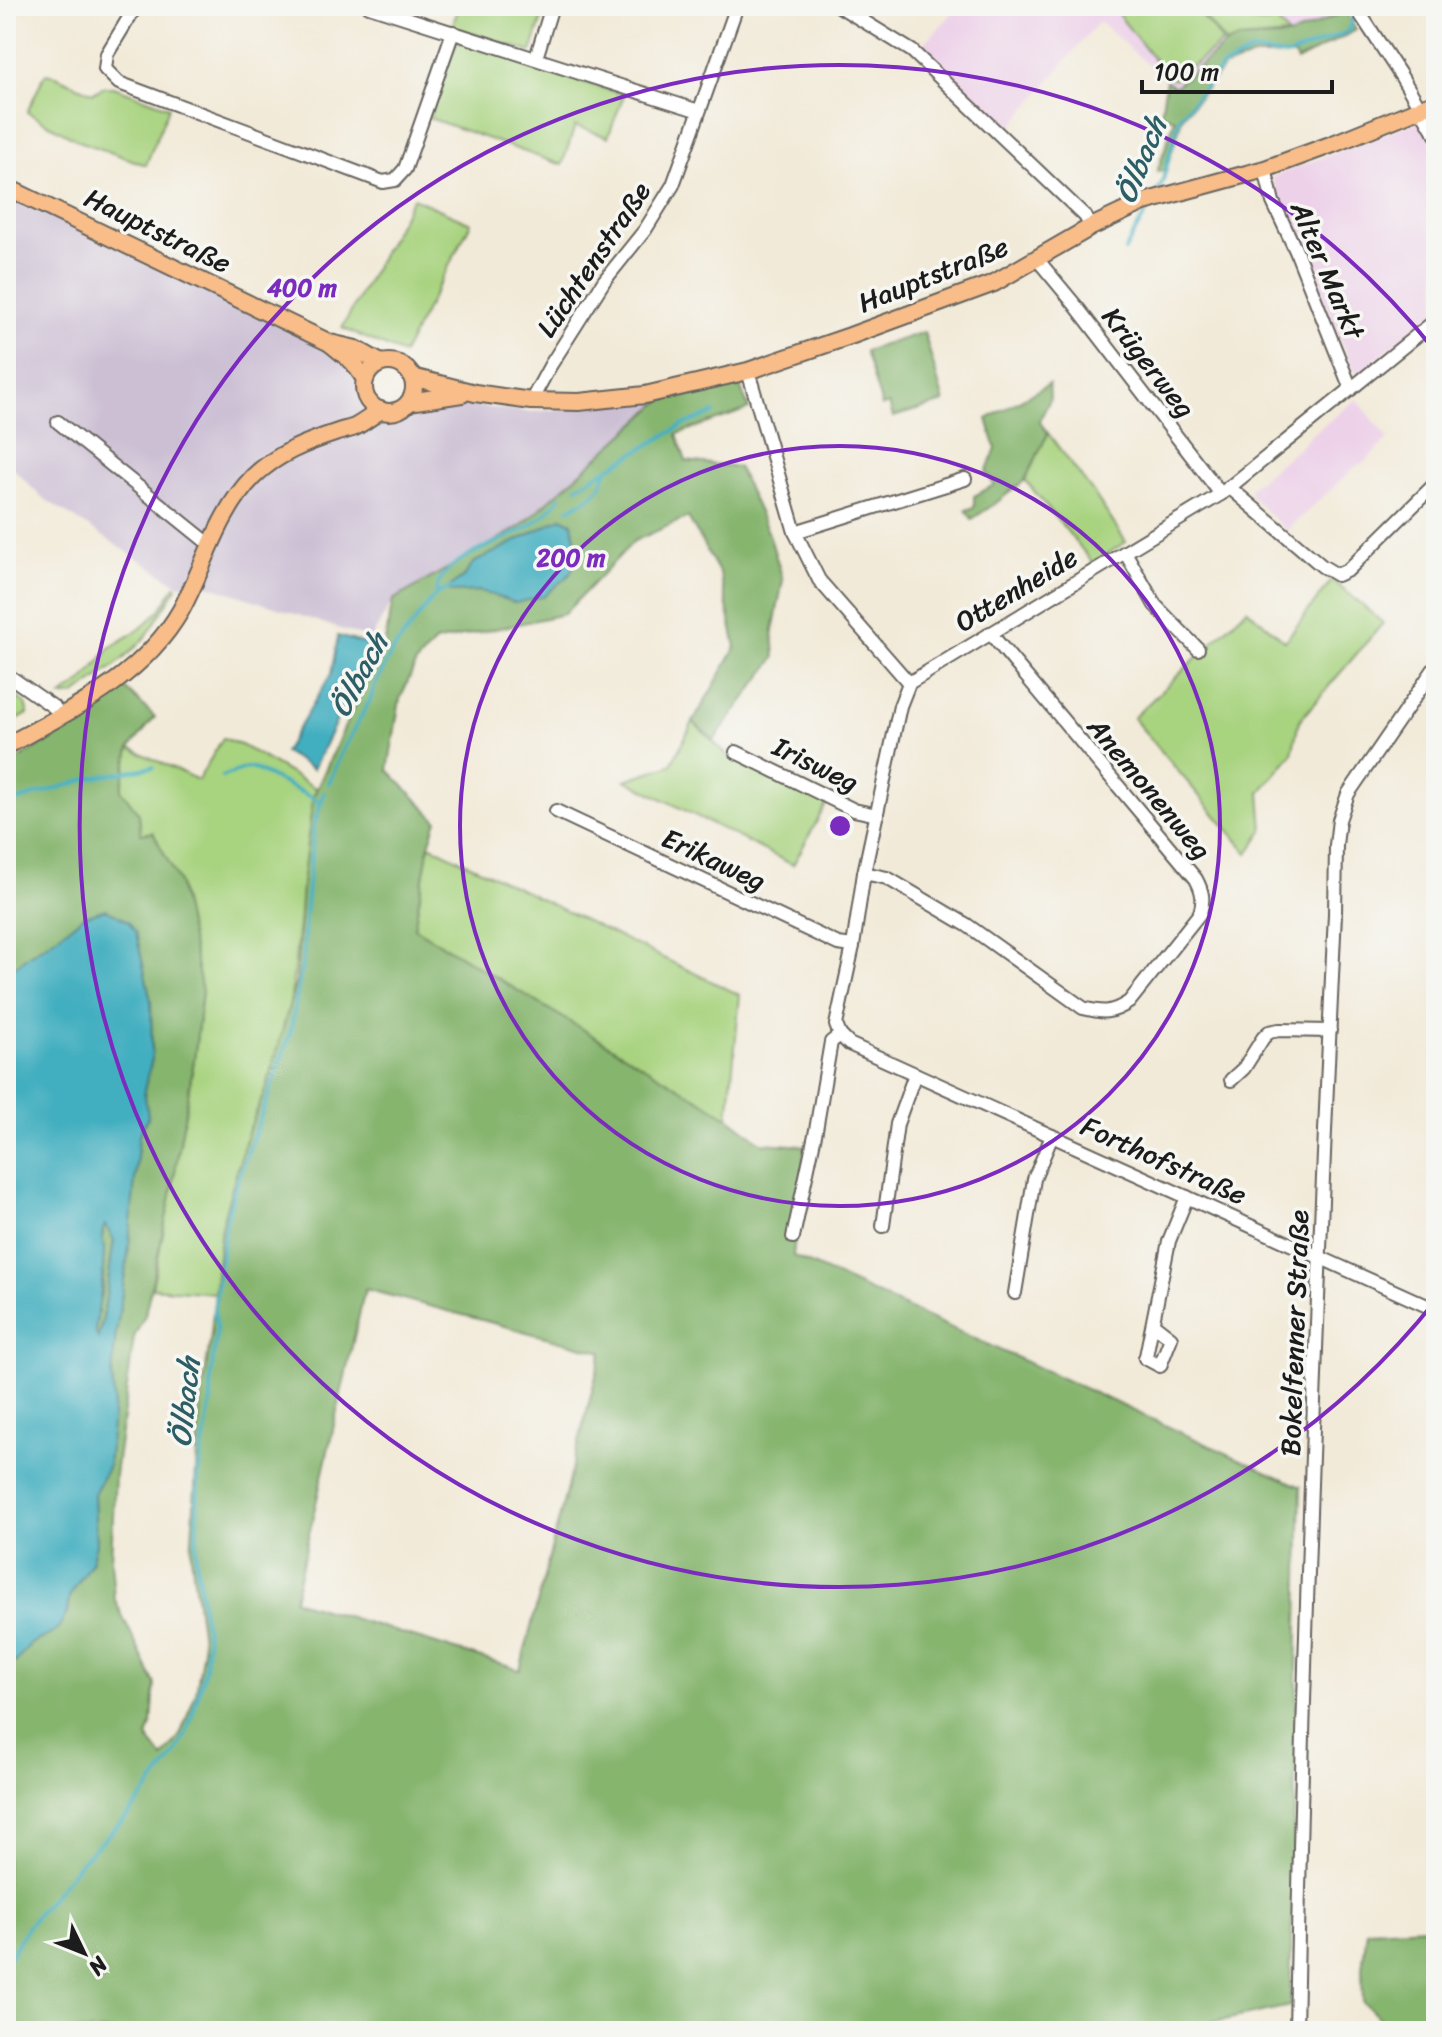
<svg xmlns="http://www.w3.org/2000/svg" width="1442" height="2037" font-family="Sriracha,sans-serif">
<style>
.built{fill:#edd1e9}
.industrial{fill:#ccbfd4}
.green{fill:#a8d37f;stroke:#62784e;stroke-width:2}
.forest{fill:#86b56e;stroke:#516845;stroke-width:2;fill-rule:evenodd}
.water{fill:#42afc0;stroke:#2f666e;stroke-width:2;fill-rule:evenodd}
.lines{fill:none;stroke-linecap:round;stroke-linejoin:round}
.stream{stroke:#42afc0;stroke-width:4}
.minor-casing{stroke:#67645e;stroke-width:16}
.major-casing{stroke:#67645e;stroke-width:20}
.minor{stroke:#fff;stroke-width:12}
.major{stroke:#f8bd89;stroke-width:16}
.ring{fill:none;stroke:#7b2cbf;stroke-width:4}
.labels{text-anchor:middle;stroke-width:7;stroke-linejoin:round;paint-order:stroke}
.street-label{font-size:28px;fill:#1c1c1c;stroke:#f6f6f2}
.water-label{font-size:30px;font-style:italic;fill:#2d5e66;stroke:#f6f6f2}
.centre{fill:#7b2cbf;stroke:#f6f6f2;stroke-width:4}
.ring-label{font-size:24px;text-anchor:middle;font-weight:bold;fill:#7b2cbf;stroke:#f6f6f2;stroke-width:7;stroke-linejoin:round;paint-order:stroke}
</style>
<rect width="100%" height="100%" fill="#f6f6f2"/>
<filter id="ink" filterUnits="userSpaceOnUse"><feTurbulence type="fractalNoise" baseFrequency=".0125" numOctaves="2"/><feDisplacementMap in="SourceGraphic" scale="16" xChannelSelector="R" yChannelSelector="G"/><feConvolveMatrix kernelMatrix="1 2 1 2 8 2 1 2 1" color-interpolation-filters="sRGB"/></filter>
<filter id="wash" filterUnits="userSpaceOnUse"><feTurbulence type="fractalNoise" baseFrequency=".006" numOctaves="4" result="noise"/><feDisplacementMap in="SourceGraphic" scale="32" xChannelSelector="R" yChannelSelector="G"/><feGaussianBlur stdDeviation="1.8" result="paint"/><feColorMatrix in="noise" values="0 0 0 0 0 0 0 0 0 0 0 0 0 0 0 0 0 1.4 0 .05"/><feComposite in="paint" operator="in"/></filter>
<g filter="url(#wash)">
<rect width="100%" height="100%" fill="#f2ead8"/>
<g class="built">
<path d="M 959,6 L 1344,6 L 1346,11 L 1292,35 L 1226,44 L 1173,87 L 1099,21 L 1010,128 L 922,46 Z"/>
<path d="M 1415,122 L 1422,123 L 1436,149 L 1436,310 L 1359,373 L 1354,371 L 1279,200 L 1272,177 Z"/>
<path d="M 1357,399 L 1388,439 L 1360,466 L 1358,464 L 1286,531 L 1251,496 L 1250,488 L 1303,444 L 1311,435 Z"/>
</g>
<path class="industrial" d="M 6,192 L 339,355 L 361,385 L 364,403 L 373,413 L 394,421 L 413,415 L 425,401 L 531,412 L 663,399 L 521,526 L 393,600 L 371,639 L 205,584 L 179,585 L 40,496 L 6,461 Z"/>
<g class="green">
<path d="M 459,6 L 546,6 L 531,52 L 452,27 Z"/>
<path d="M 1115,6 L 1194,6 L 1223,42 L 1174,80 L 1168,77 L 1113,8 Z"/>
<path d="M 1196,6 L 1241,6 C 1250,23 1258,26 1276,20 L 1288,35 L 1239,39 L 1226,44 Z"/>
<path d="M 457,41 L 624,95 L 608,137 L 575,126 L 562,165 L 429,118 Z"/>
<path d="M 45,74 L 56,76 L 93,93 L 104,87 L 114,87 L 169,107 L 146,165 L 79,141 L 27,112 Z"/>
<path d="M 413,198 L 471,223 L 403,354 L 342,328 Z"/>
<path d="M 1048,433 L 1095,495 L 1126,542 L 1093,563 L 1025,480 Z"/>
<path d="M 1332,580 L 1383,623 L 1299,721 L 1292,754 L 1260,792 L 1263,831 L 1248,853 L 1133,718 L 1247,609 L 1285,641 Z"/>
<path d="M 175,586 L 177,588 L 145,638 L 122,660 L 75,695 L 60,697 L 83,681 L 111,647 L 140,629 L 159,611 Z"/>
<path d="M 6,690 L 25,703 L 28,714 L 6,726 Z"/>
<path d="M 693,722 L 729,757 L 746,762 L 828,801 L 793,865 L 625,780 L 671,765 Z"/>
<path d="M 223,738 L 243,746 L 317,789 L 313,797 L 290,1006 L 267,1086 L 248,1132 L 221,1226 L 214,1293 L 152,1288 L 171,1195 L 194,1060 L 202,991 L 141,834 L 121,790 L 130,748 L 198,780 Z"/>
<path d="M 429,845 L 740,995 L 728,1118 L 414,928 Z"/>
</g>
<g class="forest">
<path d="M 1346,11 L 1356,30 L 1297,61 L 1294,56 L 1253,56 L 1223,68 L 1181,119 L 1180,126 L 1166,170 L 1157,172 L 1175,119 L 1161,114 L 1166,80 L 1174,87 L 1226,44 L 1239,39 L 1280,37 L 1292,35 Z"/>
<path d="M 924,332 L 944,402 L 893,417 L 889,404 L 882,406 L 865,351 Z"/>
<path d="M 736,376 L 749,409 L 677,434 L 686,461 L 738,467 L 769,534 L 783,580 L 773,631 L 775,658 L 714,740 L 693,722 L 736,647 L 720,574 L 688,517 L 634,541 L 564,614 L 435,642 L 416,663 L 400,699 L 388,770 L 437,820 L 429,845 L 414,928 L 728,1117 L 762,1143 L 805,1146 L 793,1256 L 1301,1487 L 1290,2006 L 1173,2031 L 6,2031 L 6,1765 L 11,1757 L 6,1742 L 6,1665 L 16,1662 L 30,1644 L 51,1634 L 67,1613 L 69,1597 L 91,1562 L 96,1544 L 94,1494 L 108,1466 L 114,1401 L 112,1376 L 115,1340 L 128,1254 L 139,1135 L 148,1117 L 144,1090 L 152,1059 L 151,1001 L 136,933 L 47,944 L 29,955 L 6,974 L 6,766 L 73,726 L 124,687 L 155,717 L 130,748 L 121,790 L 139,814 L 141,834 L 153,832 L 179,882 L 202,991 L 194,1060 L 171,1195 L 145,1315 L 134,1337 L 115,1475 L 111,1560 L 114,1598 L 155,1684 L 152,1723 L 147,1737 L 163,1758 L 180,1735 L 196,1693 L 203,1648 L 191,1556 L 199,1417 L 211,1334 L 221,1227 L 248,1132 L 267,1086 L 296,981 L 302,883 L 313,797 L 363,686 L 384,647 L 393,600 L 521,526 L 663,399 ZM 561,518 L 572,523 L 578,555 L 570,574 L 495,595 L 480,591 L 453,592 L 447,589 L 464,577 L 473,563 ZM 365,1289 L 602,1352 L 520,1670 L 294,1600 Z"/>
<path d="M 1049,384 L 1050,400 L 1039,421 L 1048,433 L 1025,480 L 996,503 L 972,519 L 966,510 L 974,507 L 974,496 L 994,485 L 986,472 L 996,449 L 987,419 Z"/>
<path d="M 105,1224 L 114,1239 L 103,1318 L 98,1339 C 91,1321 102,1300 103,1282 C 105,1264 99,1239 105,1224 Z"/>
<path d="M 1436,1881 L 1436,2031 L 1389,2031 L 1387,2026 L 1363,2002 L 1362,1968 L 1367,1930 L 1428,1927 Z"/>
</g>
<g class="water">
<path d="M 561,518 L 572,523 L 578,554 L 570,574 L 544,596 L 516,603 L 480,591 L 453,592 L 446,589 L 464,577 L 473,563 Z"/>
<path d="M 338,636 L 373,646 L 313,769 L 284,752 L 331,674 Z"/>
<path d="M 106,909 L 129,922 L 136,933 L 151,1001 L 152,1059 L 144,1090 L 148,1117 L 139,1135 L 128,1254 L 115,1340 L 112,1376 L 114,1401 L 108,1466 L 94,1494 L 96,1544 L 91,1562 L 69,1597 L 67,1613 L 59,1627 L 51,1634 L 30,1644 L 16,1662 L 6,1665 L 6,974 L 29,955 L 47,944 L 84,916 ZM 105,1225 L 114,1240 L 103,1318 L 98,1338 L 95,1331 C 99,1303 104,1277 104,1249 C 103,1239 100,1233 105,1225 Z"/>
</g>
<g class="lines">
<g class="stream">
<path d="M 1157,192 L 1162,183 L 1180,117 L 1221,68 L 1252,51 L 1287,56 L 1347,32 L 1356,14"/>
<path d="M 1125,250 L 1149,207"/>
<path d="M 577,487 L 605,470"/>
<path d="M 569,509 C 593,495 599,496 607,469 L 683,425 L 714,413"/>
<path d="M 436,594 C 438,558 502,543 528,527 C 541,519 551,509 560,497"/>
<path d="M 222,777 L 245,768 L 253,768 L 321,802"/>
<path d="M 329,783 L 342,752 L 370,700 L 375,685 L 391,653 L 436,594 L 450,588"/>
<path d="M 6,804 L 91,778 L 153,767"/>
<path d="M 6,1963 L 28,1926 L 80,1863 L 129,1814 L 175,1755 L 186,1734 L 196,1703 L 205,1668 L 207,1641 L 196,1560 L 198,1474 L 211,1401 L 211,1376 L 217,1329 L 214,1309 L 226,1221 L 234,1191 L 290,1034 L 303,960 L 305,918 L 314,825 L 324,793"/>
</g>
</g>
</g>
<g filter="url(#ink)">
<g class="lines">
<defs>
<g id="minor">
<path d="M 136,6 L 107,54 L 105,69 L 119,83 L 383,182 L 395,180 L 405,169 L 453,32"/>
<path d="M 369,6 L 699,111"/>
<path d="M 839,6 L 912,51 L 1085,216 L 1091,227"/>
<path d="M 1355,6 L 1401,76 L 1436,135"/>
<path d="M 536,58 L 552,6"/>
<path d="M 1265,169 L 1273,202 L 1296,251 L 1351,389"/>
<path d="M 1037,259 L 1076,306 L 1221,494"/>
<path d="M 1436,320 L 1221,494 L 909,683 L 900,706 L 864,873 L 853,946 L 836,1025 L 840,1035 L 849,1044 L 1436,1310"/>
<path d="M 748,371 L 795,532 L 819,580 L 909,683"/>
<path d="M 531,401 L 550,366 L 604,281 L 645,230 L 673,185 L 737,6"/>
<path d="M 58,422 L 203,539 L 212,544"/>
<path d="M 1229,487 L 1322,566 L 1337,575 L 1348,570 L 1436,483"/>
<path d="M 795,532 L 965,479"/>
<path d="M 1125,552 L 1155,605 L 1198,649"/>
<path d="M 6,674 L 55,708 L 61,716"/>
<path d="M 736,752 L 854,810 L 877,815"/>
<path d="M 556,811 L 838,944 L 853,946"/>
<path d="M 864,873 L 887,878 L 967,925 L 1083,1008 C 1103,1013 1111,1014 1129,1002 L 1200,913 C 1204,900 1203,892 1196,879 L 990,633"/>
<path d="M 1231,1080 L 1244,1068 L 1263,1038 L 1269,1032 L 1279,1030 L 1330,1031"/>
<path d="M 883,1226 L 897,1124 L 915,1074"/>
<path d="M 793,1237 L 816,1130 L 831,1042 L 840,1035"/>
<path d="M 1015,1293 L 1034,1179 L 1052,1136"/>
<path d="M 1153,1324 L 1171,1338 L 1160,1366 L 1145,1358 L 1146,1356 L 1169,1241 L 1187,1197"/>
<path d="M 1296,2031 C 1303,1659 1317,1286 1335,914 L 1336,845 L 1339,820 L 1348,794 L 1436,666"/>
</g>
<g id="major">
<path d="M 6,187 L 330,343 L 356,349 L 381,363"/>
<path d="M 331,344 L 353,362 L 365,379"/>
<circle cx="389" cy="387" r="25"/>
<path d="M 412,377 L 475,393 L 531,401 L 579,402 L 645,395 L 748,371 L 850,336 L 994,283 L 1091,227 L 1144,202 L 1265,169 L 1333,144 L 1436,102"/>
<path d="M 409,402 L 462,394"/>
<path d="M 6,746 C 70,711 143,677 181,610 C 205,566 217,514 253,477 C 276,454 307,442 338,432 C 344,430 350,429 355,427 C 364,422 372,416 381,410"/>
</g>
</defs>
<use href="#minor" class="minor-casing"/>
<use href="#major" class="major-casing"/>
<use href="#minor" class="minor"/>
<use href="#major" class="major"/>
</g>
</g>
<g class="ring">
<circle cx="840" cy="826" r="380"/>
<path d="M1436 1300A761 761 0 1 1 1436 352"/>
</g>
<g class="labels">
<g class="street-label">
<text transform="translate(158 230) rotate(26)" y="10">Hauptstraße</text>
<text transform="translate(593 259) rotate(-56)" y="10">Lüchtenstraße</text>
<text transform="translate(1328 270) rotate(67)" y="10">Alter Markt</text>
<text transform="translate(933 274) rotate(-22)" y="10">Hauptstraße</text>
<text transform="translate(1149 362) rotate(52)" y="10">Krügerweg</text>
<text transform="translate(1016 589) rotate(-31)" y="10">Ottenheide</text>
<text transform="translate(816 764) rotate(26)" y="10">Irisweg</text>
<text transform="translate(1150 788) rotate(50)" y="10">Anemonenweg</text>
<text transform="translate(714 859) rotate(25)" y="10">Erikaweg</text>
<text transform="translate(1164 1160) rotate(24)" y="10">Forthofstraße</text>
<text transform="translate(1294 1333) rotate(-88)" y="10">Bokelfenner Straße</text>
</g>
<g class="water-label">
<text transform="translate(1141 160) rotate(-68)" y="10">Ölbach</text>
<text transform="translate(359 675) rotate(-62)" y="10">Ölbach</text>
<text transform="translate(185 1402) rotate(-84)" y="10">Ölbach</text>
</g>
</g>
<circle cx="840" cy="826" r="12" class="centre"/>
<g class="ring-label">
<text x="302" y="296">400 m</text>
<text x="571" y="566">200 m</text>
</g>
<rect width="1442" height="2037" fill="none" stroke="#f6f6f2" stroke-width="32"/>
<g transform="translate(84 1953) rotate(133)" stroke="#f6f6f2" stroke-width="6" paint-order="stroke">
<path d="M0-6L14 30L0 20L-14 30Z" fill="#1c1c1c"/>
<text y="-12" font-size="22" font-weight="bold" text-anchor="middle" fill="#1c1c1c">N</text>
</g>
<path d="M1142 80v12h190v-12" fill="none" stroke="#1c1c1c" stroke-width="4"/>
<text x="1154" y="80" font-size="24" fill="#1c1c1c" stroke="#f6f6f2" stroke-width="6" paint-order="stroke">100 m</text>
</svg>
